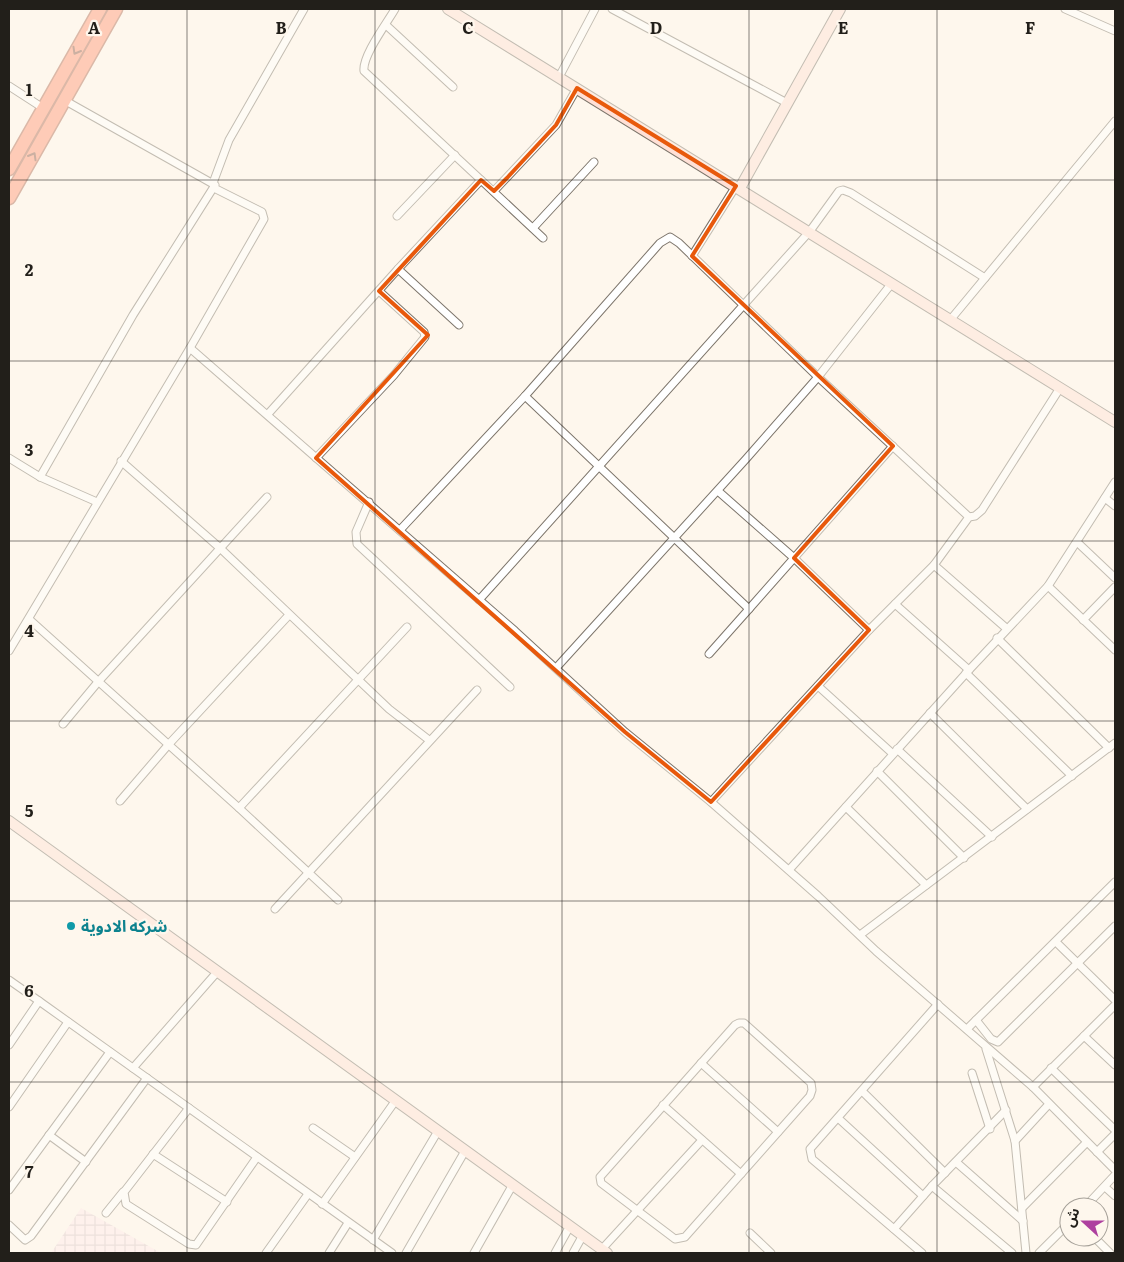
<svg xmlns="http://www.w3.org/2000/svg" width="1124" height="1262" font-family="Literata,'Noto Sans Arabic',serif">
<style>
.industrial{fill:url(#industrial-grid)}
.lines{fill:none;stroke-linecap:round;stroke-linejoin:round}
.street-casing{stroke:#7d756b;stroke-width:9}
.secondary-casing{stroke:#7d756b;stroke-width:12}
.highway-casing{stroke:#b26c55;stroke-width:15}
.street{stroke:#fff;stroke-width:7}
.secondary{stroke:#ffe0d6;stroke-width:10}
.highway{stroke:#ff9675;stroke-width:12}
.oneway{stroke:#905a48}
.marked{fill:none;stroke:#e8590c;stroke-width:4;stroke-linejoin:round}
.grid{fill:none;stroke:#221f1a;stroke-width:1;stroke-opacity:0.55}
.culture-dot{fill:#0f9aa8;stroke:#fef7ed;stroke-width:2}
.labels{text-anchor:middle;stroke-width:4.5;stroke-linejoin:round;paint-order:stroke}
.culture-label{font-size:16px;font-weight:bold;fill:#0d838f;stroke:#fef7ed;text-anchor:start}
.grid-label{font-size:16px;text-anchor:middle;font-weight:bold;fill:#221f1a;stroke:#fef7ed;stroke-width:4.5;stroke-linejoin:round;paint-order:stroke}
</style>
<defs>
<pattern id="industrial-grid" width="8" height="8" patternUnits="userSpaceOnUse" patternTransform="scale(1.25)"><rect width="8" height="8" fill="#fee8ea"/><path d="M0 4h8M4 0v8" fill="none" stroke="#d9c7c8"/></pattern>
</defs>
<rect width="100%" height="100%" fill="#fef7ed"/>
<path class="industrial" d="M 81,1208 L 161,1253 L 51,1253 Z"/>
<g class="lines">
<defs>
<g id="street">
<path d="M 395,9 C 387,23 362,56 364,71 L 481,180 L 398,269"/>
<path d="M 612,9 L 787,103"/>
<path d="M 1065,9 L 1115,31"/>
<path d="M 386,25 L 453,87"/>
<path d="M 559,77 L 595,9"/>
<path d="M 9,86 L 43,108"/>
<path d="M 481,180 L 543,238"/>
<path d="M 213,183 L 229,140 L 304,9"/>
<path d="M 494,191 L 556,125 L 577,88"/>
<path d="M 397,216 L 455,155"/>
<path d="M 533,228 L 594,162"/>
<path d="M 692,256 L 736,186"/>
<path d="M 951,319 L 1115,121"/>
<path d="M 190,348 L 515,631 L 625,732 L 711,802 L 818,896 L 876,951 L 1033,1087 L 1115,1170"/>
<path d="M 525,396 L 749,609 L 709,654"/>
<path d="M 268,414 L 398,269 L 459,325"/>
<path d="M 9,458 L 40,477 L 97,502"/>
<path d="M 316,458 L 394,375 L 425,337 L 424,332 L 379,291"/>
<path d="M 121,461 L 220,548 L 389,709 L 429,740"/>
<path d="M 40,477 L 133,315 L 215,185 L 64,100"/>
<path d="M 718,491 L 794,558 L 869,630"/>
<path d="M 1105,498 L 1115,506"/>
<path d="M 369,502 L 356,532 L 357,544 L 510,687"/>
<path d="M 400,530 L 525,396 L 660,243 L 670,237 L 679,243 L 818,377 L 969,517"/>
<path d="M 1077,542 L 1115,578"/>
<path d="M 934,565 L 1006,628"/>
<path d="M 1048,586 L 1115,650"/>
<path d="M 479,600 L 810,231 L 839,191 L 843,190 L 851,193 L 985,278"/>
<path d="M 895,604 L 969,670"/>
<path d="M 749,609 L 893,446"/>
<path d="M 29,619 L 239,808 L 338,900"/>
<path d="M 1083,620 L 1115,587"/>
<path d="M 997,638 L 1109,748"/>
<path d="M 9,651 L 190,348 L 264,219 L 262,212 L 214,188"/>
<path d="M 556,668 L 746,459 L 818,377 L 892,283"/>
<path d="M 966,673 L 1072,776"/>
<path d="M 818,686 L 893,754"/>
<path d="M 930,713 L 1027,809"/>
<path d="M 63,724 L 98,682 L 267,497"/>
<path d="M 897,749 L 992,837"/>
<path d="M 877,771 L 964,858"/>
<path d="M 120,801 L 169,744 L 289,615"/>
<path d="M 711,802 L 869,630 L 934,565 L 969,517 L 975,516 L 982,510 L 1060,388"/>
<path d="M 846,807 L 926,885"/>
<path d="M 239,808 L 407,627"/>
<path d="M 789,870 L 969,670 L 1048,586 L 1115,482"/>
<path d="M 275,909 L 477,690"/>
<path d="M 860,935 L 1115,743"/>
<path d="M 1056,942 L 1115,1000"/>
<path d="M 9,980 L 39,1001"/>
<path d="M 976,1020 L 991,1039 L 998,1042 L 1115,926"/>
<path d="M 739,1023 L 744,1023 L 811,1083 L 812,1090 L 810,1096 L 685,1237 L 675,1239 L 601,1183 L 600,1177 L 735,1025 Z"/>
<path d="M 967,1029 L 1115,882"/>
<path d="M 1084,1036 L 1115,1065"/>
<path d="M 9,1045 L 39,1001 L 392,1253"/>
<path d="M 986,1049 L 1015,1141 L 1026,1253"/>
<path d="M 701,1063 L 778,1132"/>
<path d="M 133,1068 L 218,971"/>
<path d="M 1051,1068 L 1115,1130"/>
<path d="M 972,1073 L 990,1129"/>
<path d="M 1033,1087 L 1115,1005"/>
<path d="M 862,1091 L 945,1173"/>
<path d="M 663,1105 L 741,1174"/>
<path d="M 9,1107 L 68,1022"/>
<path d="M 189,1108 L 124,1192 L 126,1204 L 189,1244 L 196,1245 L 257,1157"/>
<path d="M 838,1118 L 923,1196"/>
<path d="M 313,1128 L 355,1157"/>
<path d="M 49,1135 L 86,1162"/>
<path d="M 1015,1141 L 1049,1104"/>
<path d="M 1097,1152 L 1115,1134"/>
<path d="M 153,1154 L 227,1202"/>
<path d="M 956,1162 L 1023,1221"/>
<path d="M 932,1186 L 1012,1253"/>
<path d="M 1105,1187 L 1115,1196"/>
<path d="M 9,1190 L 110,1052"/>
<path d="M 322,1204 L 396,1100"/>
<path d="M 1085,1207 L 1115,1175"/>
<path d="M 1022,1208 L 1086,1143"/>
<path d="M 106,1213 L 123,1192"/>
<path d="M 9,1225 L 25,1240 L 31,1236 L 147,1078"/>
<path d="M 894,1229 L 932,1186 L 1006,1110"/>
<path d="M 750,1233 L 771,1253"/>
<path d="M 1094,1237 L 1110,1253"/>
<path d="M 373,1240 L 438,1131"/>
<path d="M 602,1249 L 702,1140"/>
<path d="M 266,1253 L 308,1194"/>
<path d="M 329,1253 L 348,1223"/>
<path d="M 406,1253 L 465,1151"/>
<path d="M 474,1253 L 512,1186"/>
<path d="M 555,1253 L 570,1226"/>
<path d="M 573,1253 L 583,1235"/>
<path d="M 922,1253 L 812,1159 L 810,1149 L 938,1004"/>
<path d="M 1039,1253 L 1069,1223"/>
</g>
<g id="secondary">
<path d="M 448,9 L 1115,422"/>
<path d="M 740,188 L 840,9"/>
<path d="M 9,821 L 607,1253"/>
</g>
<g id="highway">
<path d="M 9,169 L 100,9"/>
<path d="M 9,198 L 116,9"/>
</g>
</defs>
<use href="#street" class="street-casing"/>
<use href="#secondary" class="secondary-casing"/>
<use href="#highway" class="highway-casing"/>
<use href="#street" class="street"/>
<use href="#secondary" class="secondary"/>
<use href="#highway" class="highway"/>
</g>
<defs><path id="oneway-chevron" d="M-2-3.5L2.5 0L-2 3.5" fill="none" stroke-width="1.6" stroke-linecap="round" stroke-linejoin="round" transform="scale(1.25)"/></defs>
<g class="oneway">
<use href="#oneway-chevron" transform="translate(76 51) rotate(120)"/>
<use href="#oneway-chevron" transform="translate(33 156) rotate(-60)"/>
</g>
<path d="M0 0H1124V1262H0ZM 577,88 L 736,186 L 692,256 L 893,446 L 794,558 L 869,630 L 711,802 L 625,732 L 316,458 L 428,335 L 379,291 L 481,180 L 494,191 L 507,178 L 556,125 Z" fill="#fef7ed" fill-opacity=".55" fill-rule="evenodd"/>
<path class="marked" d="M 577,88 L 736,186 L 692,256 L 893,446 L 794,558 L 869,630 L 711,802 L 625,732 L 316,458 L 428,335 L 379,291 L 481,180 L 494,191 L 507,178 L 556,125 Z"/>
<path class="grid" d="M 187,9 L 187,1253M 375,9 L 375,1253M 562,9 L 562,1253M 749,9 L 749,1253M 937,9 L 937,1253M 9,180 L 1115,180M 9,361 L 1115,361M 9,541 L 1115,541M 9,721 L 1115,721M 9,901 L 1115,901M 9,1082 L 1115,1082"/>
<circle class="culture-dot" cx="71" cy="926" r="5"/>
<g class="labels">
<g class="culture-label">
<text x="81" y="932">شركه الادوية</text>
</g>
</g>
<g class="grid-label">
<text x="94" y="34">A</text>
<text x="281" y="34">B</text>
<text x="468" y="34">C</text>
<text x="656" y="34">D</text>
<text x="843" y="34">E</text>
<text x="1030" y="34">F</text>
<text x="29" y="96">1</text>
<text x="29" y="276">2</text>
<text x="29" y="456">3</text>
<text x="29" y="637">4</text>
<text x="29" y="817">5</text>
<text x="29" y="997">6</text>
<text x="29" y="1178">7</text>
</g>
<rect width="1124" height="1262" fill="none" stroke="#221f1a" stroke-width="20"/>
<g transform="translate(1084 1222) rotate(291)"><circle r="24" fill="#fef7ed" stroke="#a6a199"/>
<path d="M0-4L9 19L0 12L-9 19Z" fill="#ae409f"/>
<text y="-8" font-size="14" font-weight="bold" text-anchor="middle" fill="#221f1a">ش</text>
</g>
</svg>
